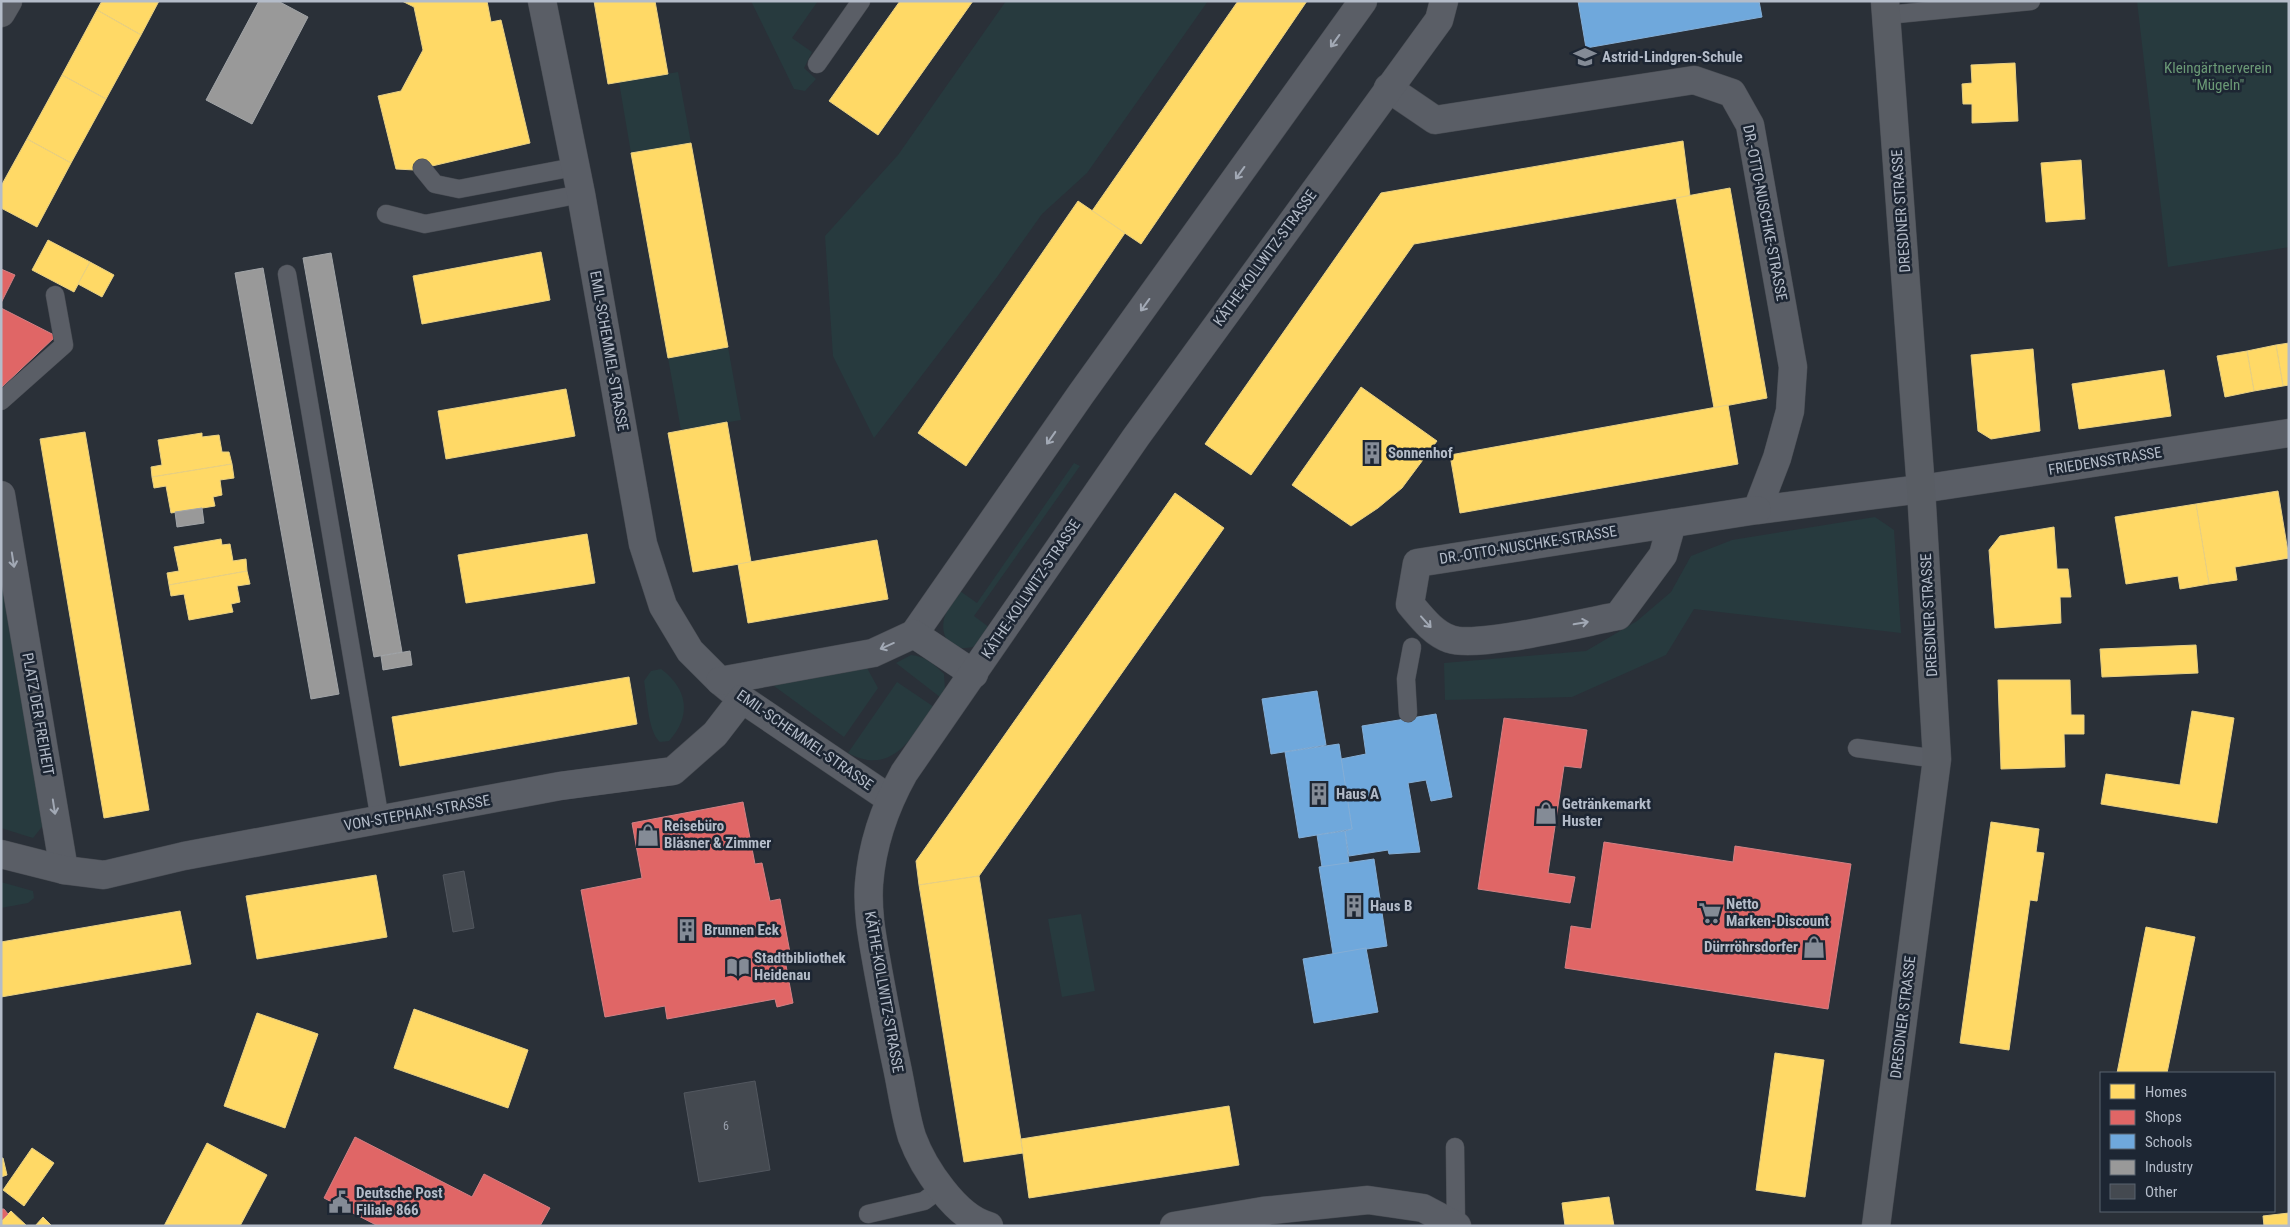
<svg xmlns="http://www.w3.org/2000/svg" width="2290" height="1227" font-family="'Roboto Condensed',sans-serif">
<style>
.green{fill:#273a3e}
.homes{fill:#ffd966;stroke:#e8d084}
.shops{fill:#e06666;stroke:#d38084}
.schools{fill:#6fa8dc;stroke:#84aed6}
.industry{fill:#999;stroke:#a1a4a7}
.building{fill:#444950;stroke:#52575f}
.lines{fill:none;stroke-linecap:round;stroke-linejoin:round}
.lane-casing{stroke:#484c53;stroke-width:19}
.street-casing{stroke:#484c53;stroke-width:29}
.secondary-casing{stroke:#484c53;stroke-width:29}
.lane{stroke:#5a5e66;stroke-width:18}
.street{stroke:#5a5e66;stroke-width:28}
.secondary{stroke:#595d64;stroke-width:28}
.oneway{stroke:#a2a9b5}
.labels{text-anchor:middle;stroke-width:5;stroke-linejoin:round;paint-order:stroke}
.number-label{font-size:12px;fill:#989fab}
.poi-label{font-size:15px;font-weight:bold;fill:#b4bcc9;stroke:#1d2633;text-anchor:start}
.park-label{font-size:15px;fill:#6b9a76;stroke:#1d2633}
.street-label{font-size:15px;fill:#b4bcc9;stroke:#1d2633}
</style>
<rect width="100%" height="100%" fill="#2a3038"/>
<g class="green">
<path d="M 751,1 L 818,1 L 792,38 L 812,52 L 804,68 L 816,79 L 805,91 L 794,89 Z"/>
<path d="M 1006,1 L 1208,1 L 1087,173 L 1042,214 L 997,277 L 874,438 L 833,356 L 825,236 L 898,155 Z"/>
<path d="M 2137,1 L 2289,1 L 2289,247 L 2168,267 Z"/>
<path d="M 678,72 L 691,143 L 631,153 L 619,82 Z"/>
<path d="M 728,347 L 741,420 L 681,430 L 668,358 Z"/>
<path d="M 1074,463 L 1080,466 L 974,616 L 990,628 L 978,645 C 958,654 939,642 944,619 C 946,610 955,599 960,591 L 977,603 Z"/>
<path d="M 1875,517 L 1894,530 L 1901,633 L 1694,609 L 1666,655 L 1572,697 L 1445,700 L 1444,663 L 1586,651 L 1637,621 L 1671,592 L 1691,556 L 1732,540 Z"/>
<path d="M 1,570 L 45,823 L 33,838 L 1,828 Z"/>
<path d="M 911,655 C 925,656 935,665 944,674 L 945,690 L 940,697 L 896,663 Z"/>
<path d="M 867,668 L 878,688 L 844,737 L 774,686 L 776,683 Z"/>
<path d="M 661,669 C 688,689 692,716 669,741 L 660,742 C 648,732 647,697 644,681 L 651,671 Z"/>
<path d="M 897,682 L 934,707 C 912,737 892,777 848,753 Z"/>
<path d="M 1,882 L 33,891 L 34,898 L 28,903 L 1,908 Z"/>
<path d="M 1081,914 L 1095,991 L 1062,997 L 1048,919 Z"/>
</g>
<g class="homes">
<path d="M 102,1 L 159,1 L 141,35 L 97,10 Z"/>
<path d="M 402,1 L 487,1 L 491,22 L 501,20 L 530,143 L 415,170 L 396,169 L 378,96 L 401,91 L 423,50 L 414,7 Z"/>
<path d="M 594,1 L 655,1 L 668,74 L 608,84 Z"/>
<path d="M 900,1 L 973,1 L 878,135 L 829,101 Z"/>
<path d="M 1238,1 L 1307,1 L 1141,244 L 1092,211 Z"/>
<path d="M 97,10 L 141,35 L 106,99 L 62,75 Z"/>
<path d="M 2015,63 L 2018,121 L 1972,123 L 1972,104 L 1963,104 L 1962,84 L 1972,83 L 1971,65 Z"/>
<path d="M 62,75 L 106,99 L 71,163 L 27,139 Z"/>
<path d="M 27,139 L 71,163 L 37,227 L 1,208 L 1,186 Z"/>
<path d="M 1683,141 L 1690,196 L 1414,244 L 1251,475 L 1205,444 L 1381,193 Z"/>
<path d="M 691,143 L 728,347 L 668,358 L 631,153 Z"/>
<path d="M 2081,160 L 2085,219 L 2046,222 L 2041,163 Z"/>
<path d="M 1730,188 L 1767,398 L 1714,408 L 1676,198 Z"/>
<path d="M 1078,201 L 1125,233 L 966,466 L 918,433 Z"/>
<path d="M 48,240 L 90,262 L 74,292 L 32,270 Z"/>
<path d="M 541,252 L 550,300 L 422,324 L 413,276 Z"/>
<path d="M 90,262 L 114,275 L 102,297 L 78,284 Z"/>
<path d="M 2289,343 L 2289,385 L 2283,386 L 2276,345 Z"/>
<path d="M 2276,345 L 2283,386 L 2254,391 L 2247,351 Z"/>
<path d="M 2033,349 L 2040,431 L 1991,439 L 1978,431 L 1971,355 Z"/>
<path d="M 2247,351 L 2254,391 L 2225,397 L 2217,356 Z"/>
<path d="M 2164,370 L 2171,416 L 2079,429 L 2072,384 Z"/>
<path d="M 1361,387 L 1437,441 L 1402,488 L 1378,508 L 1351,526 L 1292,485 Z"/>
<path d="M 566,389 L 575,436 L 446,459 L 438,411 Z"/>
<path d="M 1728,405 L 1738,464 L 1460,513 L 1450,455 Z"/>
<path d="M 727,422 L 751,562 L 693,572 L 668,433 Z"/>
<path d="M 85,432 L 149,810 L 104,818 L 40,439 Z"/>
<path d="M 202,433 L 202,437 L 219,435 L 222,452 L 229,452 L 232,464 L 152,477 L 151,467 L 162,465 L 158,440 Z"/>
<path d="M 232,464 L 234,478 L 220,480 L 222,495 L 213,497 L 215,506 L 171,513 L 166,486 L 154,488 L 152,477 Z"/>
<path d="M 2278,491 L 2289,558 L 2235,567 L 2237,580 L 2209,584 L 2196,504 Z"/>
<path d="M 1175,493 L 1224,528 L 979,876 L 919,885 L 916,861 Z"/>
<path d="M 2196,504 L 2209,584 L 2180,589 L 2178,576 L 2126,584 L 2115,517 Z"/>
<path d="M 2054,527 L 2057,569 L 2068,569 L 2071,597 L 2060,597 L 2061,623 L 1995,628 L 1989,550 L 2000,536 Z"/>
<path d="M 587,534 L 595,583 L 466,603 L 458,555 Z"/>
<path d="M 221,539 L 222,545 L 230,544 L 233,561 L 246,559 L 247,571 L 169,585 L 167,573 L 179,571 L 174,547 Z"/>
<path d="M 877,540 L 888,599 L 748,623 L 738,564 Z"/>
<path d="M 247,571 L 250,584 L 237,586 L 240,602 L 231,604 L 233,612 L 189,620 L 184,594 L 171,596 L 169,585 Z"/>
<path d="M 2196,645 L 2198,673 L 2102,677 L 2100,649 Z"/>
<path d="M 629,677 L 637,724 L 400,766 L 392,717 Z"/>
<path d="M 1998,680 L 2070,680 L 2071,715 L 2084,715 L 2084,734 L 2064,734 L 2065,767 L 2001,769 Z"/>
<path d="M 2192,711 L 2234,718 L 2217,823 L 2101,804 L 2106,774 L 2180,785 Z"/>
<path d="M 1991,822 L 2039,829 L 2036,852 L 2044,853 L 2037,901 L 2030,900 L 2009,1050 L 1960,1043 Z"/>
<path d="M 376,875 L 387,937 L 257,959 L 246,896 Z"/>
<path d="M 979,876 L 1023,1153 L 964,1162 L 919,885 Z"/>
<path d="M 180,911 L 191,964 L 1,997 L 1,942 Z"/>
<path d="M 2146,927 L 2195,937 L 2167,1073 L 2117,1073 Z"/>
<path d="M 414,1009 L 528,1050 L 508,1108 L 394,1068 Z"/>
<path d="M 257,1013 L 318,1034 L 285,1128 L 224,1106 Z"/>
<path d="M 1775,1053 L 1824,1060 L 1805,1197 L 1756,1190 Z"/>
<path d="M 1229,1106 L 1239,1165 L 1029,1198 L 1021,1139 Z"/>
<path d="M 207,1143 L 267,1175 L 240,1226 L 164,1226 Z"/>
<path d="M 32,1148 L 54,1163 L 24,1206 L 3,1190 Z"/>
<path d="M 1,1158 L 3,1158 L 7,1175 L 1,1177 Z"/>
<path d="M 1609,1197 L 1614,1226 L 1565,1226 L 1562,1203 Z"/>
<path d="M 11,1211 L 27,1226 L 1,1226 L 1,1221 Z"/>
<path d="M 2289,1213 L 2289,1226 L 2264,1226 L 2263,1216 Z"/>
<path d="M 43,1217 L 52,1226 L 35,1226 Z"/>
</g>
<g class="shops">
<path d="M 1,269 L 15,275 L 1,303 Z"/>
<path d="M 1,308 L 56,336 L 1,388 Z"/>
<path d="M 1504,718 L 1587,730 L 1581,768 L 1564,766 L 1548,873 L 1575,877 L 1570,903 L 1478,889 Z"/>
<path d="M 743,802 L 755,864 L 762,863 L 770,901 L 780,899 L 791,958 L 785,960 L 793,1003 L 777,1007 L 775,999 L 667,1019 L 665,1006 L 605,1017 L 581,890 L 642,878 L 632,823 Z"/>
<path d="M 1604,842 L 1733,862 L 1735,846 L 1851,864 L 1828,1009 L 1565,968 L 1571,926 L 1591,929 Z"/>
<path d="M 355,1137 L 472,1197 L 484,1174 L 550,1208 L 540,1226 L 378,1226 L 324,1198 Z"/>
<path d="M 1,1209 L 4,1209 L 8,1214 L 1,1221 Z"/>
</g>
<g class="schools">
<path d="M 1578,1 L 1759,1 L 1762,17 L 1586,48 Z"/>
<path d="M 1317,691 L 1326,745 L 1271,754 L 1262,699 Z"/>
<path d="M 1436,714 L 1452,797 L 1431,801 L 1426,780 L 1408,783 L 1420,852 L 1389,854 L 1388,850 L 1349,856 L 1345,831 L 1352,829 L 1341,759 L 1366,754 L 1362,726 Z"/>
<path d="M 1339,744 L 1352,829 L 1299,838 L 1285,752 Z"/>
<path d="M 1345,831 L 1349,863 L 1322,867 L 1317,835 Z"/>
<path d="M 1374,859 L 1387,946 L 1333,954 L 1319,867 Z"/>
<path d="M 1366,948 L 1378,1012 L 1314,1023 L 1303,959 Z"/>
</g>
<g class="industry">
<path d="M 259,1 L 278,1 L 308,17 L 252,124 L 206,100 Z"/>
<path d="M 331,253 L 402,652 L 374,657 L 303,258 Z"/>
<path d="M 263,268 L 339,694 L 311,699 L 235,273 Z"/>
<path d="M 202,508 L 204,523 L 177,527 L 175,512 Z"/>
<path d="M 410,651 L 412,665 L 383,670 L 381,656 Z"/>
</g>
<g class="building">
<path d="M 464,871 L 474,928 L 453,932 L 443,875 Z"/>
<path d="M 755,1081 L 770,1170 L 699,1182 L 684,1093 Z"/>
</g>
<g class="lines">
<defs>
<g id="lane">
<path d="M 1887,15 L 2031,1"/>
<path d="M 817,64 L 861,1"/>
<path d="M 422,168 L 435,184 L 459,189 L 574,167"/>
<path d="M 386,214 L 425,224 L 581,194"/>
<path d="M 287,274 L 380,820"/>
<path d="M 1,401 L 64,345 L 55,295"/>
<path d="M 1408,713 L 1406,679 L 1412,647"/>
<path d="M 1857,748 L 1937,759"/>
<path d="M 1455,1147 L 1456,1224"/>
<path d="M 868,1214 L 924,1201 L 940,1189"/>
</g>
<g id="street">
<path d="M 542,1 L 581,194 L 643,544 L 663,606 L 690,651 L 720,681 L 742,699 L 890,799"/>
<path d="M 1388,88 L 1435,120 L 1694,80 L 1732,93 L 1750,125 L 1793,367 L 1790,411 L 1777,458 L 1757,510 L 1921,489 L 2289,433"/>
<path d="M 1,495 L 64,870"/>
<path d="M 1672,523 L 1663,555 L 1618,616 C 1585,622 1476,649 1450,639 C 1433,633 1422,618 1410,604 L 1417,563 L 1757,510"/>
<path d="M 914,634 L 1081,394 L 1363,1"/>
<path d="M 720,681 L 873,653 L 914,634 L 974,674"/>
<path d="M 1,854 L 64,870 L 104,875 L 184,856 L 560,786 L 673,771 L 715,734 L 742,699"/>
<path d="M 989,1226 C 956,1218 923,1167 912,1137 C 905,1115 902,1090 897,1067 C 890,1035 884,1002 878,970 C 873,941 867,914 869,884 C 872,845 885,807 904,773 L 1136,437 L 1439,20 L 1444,1"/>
<path d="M 1174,1226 L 1263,1211 L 1368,1200 L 1423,1208 L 1457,1226"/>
</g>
<g id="secondary">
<path d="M 1,13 L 8,1"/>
<path d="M 1876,1226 L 1937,759 L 1921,489 L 1885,1"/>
</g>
</defs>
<use href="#lane" class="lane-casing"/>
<use href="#street" class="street-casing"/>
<use href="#secondary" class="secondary-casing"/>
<use href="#lane" class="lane"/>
<use href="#street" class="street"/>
<use href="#secondary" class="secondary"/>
</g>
<defs><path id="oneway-shaft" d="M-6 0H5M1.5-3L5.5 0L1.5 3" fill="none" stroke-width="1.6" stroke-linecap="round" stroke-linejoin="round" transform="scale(1.25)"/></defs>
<g class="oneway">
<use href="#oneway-shaft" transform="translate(1335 41) rotate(126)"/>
<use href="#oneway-shaft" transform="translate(1240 173) rotate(126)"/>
<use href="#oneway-shaft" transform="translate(1145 305) rotate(126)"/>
<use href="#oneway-shaft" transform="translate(1051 438) rotate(125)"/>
<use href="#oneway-shaft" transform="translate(13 560) rotate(81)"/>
<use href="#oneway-shaft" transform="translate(1426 622) rotate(48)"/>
<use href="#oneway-shaft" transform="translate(1581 623) rotate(-10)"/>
<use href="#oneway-shaft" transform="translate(887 646) rotate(156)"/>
<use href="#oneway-shaft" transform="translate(54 807) rotate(81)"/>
</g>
<defs>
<symbol id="school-bare" viewBox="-9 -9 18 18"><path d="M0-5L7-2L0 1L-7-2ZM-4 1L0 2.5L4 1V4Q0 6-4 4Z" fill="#848b96" stroke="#1d2633" stroke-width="2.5" paint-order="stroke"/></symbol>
<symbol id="building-bare" viewBox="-9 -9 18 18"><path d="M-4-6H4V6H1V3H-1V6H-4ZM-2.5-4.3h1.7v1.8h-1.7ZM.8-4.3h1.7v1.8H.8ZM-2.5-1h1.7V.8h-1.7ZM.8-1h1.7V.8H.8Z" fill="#848b96" stroke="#1d2633" stroke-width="2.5" paint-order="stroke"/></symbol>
<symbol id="shop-bare" viewBox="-9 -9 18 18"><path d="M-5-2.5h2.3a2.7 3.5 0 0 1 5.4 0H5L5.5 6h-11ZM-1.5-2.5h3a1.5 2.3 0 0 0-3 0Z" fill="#848b96" stroke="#1d2633" stroke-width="2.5" paint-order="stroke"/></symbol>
<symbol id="supermarket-bare" viewBox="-9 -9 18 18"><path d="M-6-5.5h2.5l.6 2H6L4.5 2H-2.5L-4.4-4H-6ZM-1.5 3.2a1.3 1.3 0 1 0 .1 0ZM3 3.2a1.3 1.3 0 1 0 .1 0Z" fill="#848b96" stroke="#1d2633" stroke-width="2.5" paint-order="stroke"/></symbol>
<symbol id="library-bare" viewBox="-9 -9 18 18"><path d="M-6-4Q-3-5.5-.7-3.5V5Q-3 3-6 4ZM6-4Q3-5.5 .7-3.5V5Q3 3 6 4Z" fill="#848b96" stroke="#1d2633" stroke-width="2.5" paint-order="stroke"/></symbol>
<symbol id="civic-bare" viewBox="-9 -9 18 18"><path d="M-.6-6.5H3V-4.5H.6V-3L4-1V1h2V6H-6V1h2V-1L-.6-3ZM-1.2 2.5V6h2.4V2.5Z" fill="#848b96" stroke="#1d2633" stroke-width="2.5" paint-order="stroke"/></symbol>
</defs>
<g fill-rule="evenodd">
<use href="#school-bare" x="1569" y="41" width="32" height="32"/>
<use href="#building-bare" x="1356" y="437" width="32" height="32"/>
<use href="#building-bare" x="1303" y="778" width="32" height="32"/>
<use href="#shop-bare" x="1530" y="797" width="32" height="32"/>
<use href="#shop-bare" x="632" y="819" width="32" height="32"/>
<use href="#building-bare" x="1338" y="890" width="32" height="32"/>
<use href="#supermarket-bare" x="1694" y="897" width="32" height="32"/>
<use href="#building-bare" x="671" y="914" width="32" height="32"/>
<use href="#shop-bare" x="1798" y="931" width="32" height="32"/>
<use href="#library-bare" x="722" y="951" width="32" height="32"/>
<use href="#civic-bare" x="324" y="1186" width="32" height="32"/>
</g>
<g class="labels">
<g class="number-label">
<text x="726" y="1130">6</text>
</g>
<g class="poi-label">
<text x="1602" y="62">Astrid-Lindgren-Schule</text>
<text x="1388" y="458">Sonnenhof</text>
<text x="1336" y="799">Haus A</text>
<text x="1562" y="809">Getränkemarkt<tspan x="1562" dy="17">Huster</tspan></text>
<text x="664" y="831">Reisebüro<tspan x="664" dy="17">Bläsner &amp; Zimmer</tspan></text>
<text x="1726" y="909">Netto<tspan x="1726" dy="17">Marken-Discount</tspan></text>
<text x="1370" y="911">Haus B</text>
<text x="704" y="935">Brunnen Eck</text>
<text x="1798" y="952" text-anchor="end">Dürrröhrsdorfer</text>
<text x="754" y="963">Stadtbibliothek<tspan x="754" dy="17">Heidenau</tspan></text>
<text x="356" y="1198">Deutsche Post<tspan x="356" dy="17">Filiale 866</tspan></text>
</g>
<g class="park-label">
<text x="2218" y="73">Kleingärtnerverein<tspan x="2218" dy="17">"Mügeln"</tspan></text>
</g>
<g class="street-label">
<text transform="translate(1901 211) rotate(-94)" y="5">DRESDNER STRASSE</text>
<text transform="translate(1765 213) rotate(79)" y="5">DR.-OTTO-NUSCHKE-STRASSE</text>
<text transform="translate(1265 258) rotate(-54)" y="5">KÄTHE-KOLLWITZ-STRASSE</text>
<text transform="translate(609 351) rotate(80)" y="5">EMIL-SCHEMMEL-STRASSE</text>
<text transform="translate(2105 461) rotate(-9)" y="5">FRIEDENSSTRASSE</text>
<text transform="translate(1528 545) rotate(-9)" y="5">DR.-OTTO-NUSCHKE-STRASSE</text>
<text transform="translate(1031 589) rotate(-56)" y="5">KÄTHE-KOLLWITZ-STRASSE</text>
<text transform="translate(1929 615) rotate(-93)" y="5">DRESDNER STRASSE</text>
<text transform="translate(38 714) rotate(80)" y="5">PLATZ DER FREIHEIT</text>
<text transform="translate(805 740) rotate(35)" y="5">EMIL-SCHEMMEL-STRASSE</text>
<text transform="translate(417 813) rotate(-10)" y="5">VON-STEPHAN-STRASSE</text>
<text transform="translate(884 992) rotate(80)" y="5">KÄTHE-KOLLWITZ-STRASSE</text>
<text transform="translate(1903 1017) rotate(-83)" y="5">DRESDNER STRASSE</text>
</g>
</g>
<rect width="2290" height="1227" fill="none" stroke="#b4bcc9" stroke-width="5"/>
<rect x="2100" y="1072" width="175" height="140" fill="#1d2633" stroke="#59626f"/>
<rect x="2110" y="1084" width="25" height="15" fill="#ffd966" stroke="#59626f"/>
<text x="2145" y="1097" font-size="15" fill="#b4bcc9">Homes</text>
<rect x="2110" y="1110" width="25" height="15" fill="#e06666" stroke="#59626f"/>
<text x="2145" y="1122" font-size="15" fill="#b4bcc9">Shops</text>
<rect x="2110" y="1134" width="25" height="15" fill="#6fa8dc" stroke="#59626f"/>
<text x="2145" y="1147" font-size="15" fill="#b4bcc9">Schools</text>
<rect x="2110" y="1160" width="25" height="15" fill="#999999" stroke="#59626f"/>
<text x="2145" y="1172" font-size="15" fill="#b4bcc9">Industry</text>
<rect x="2110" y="1184" width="25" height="15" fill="#444950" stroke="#59626f"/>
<text x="2145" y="1197" font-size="15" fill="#b4bcc9">Other</text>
</svg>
